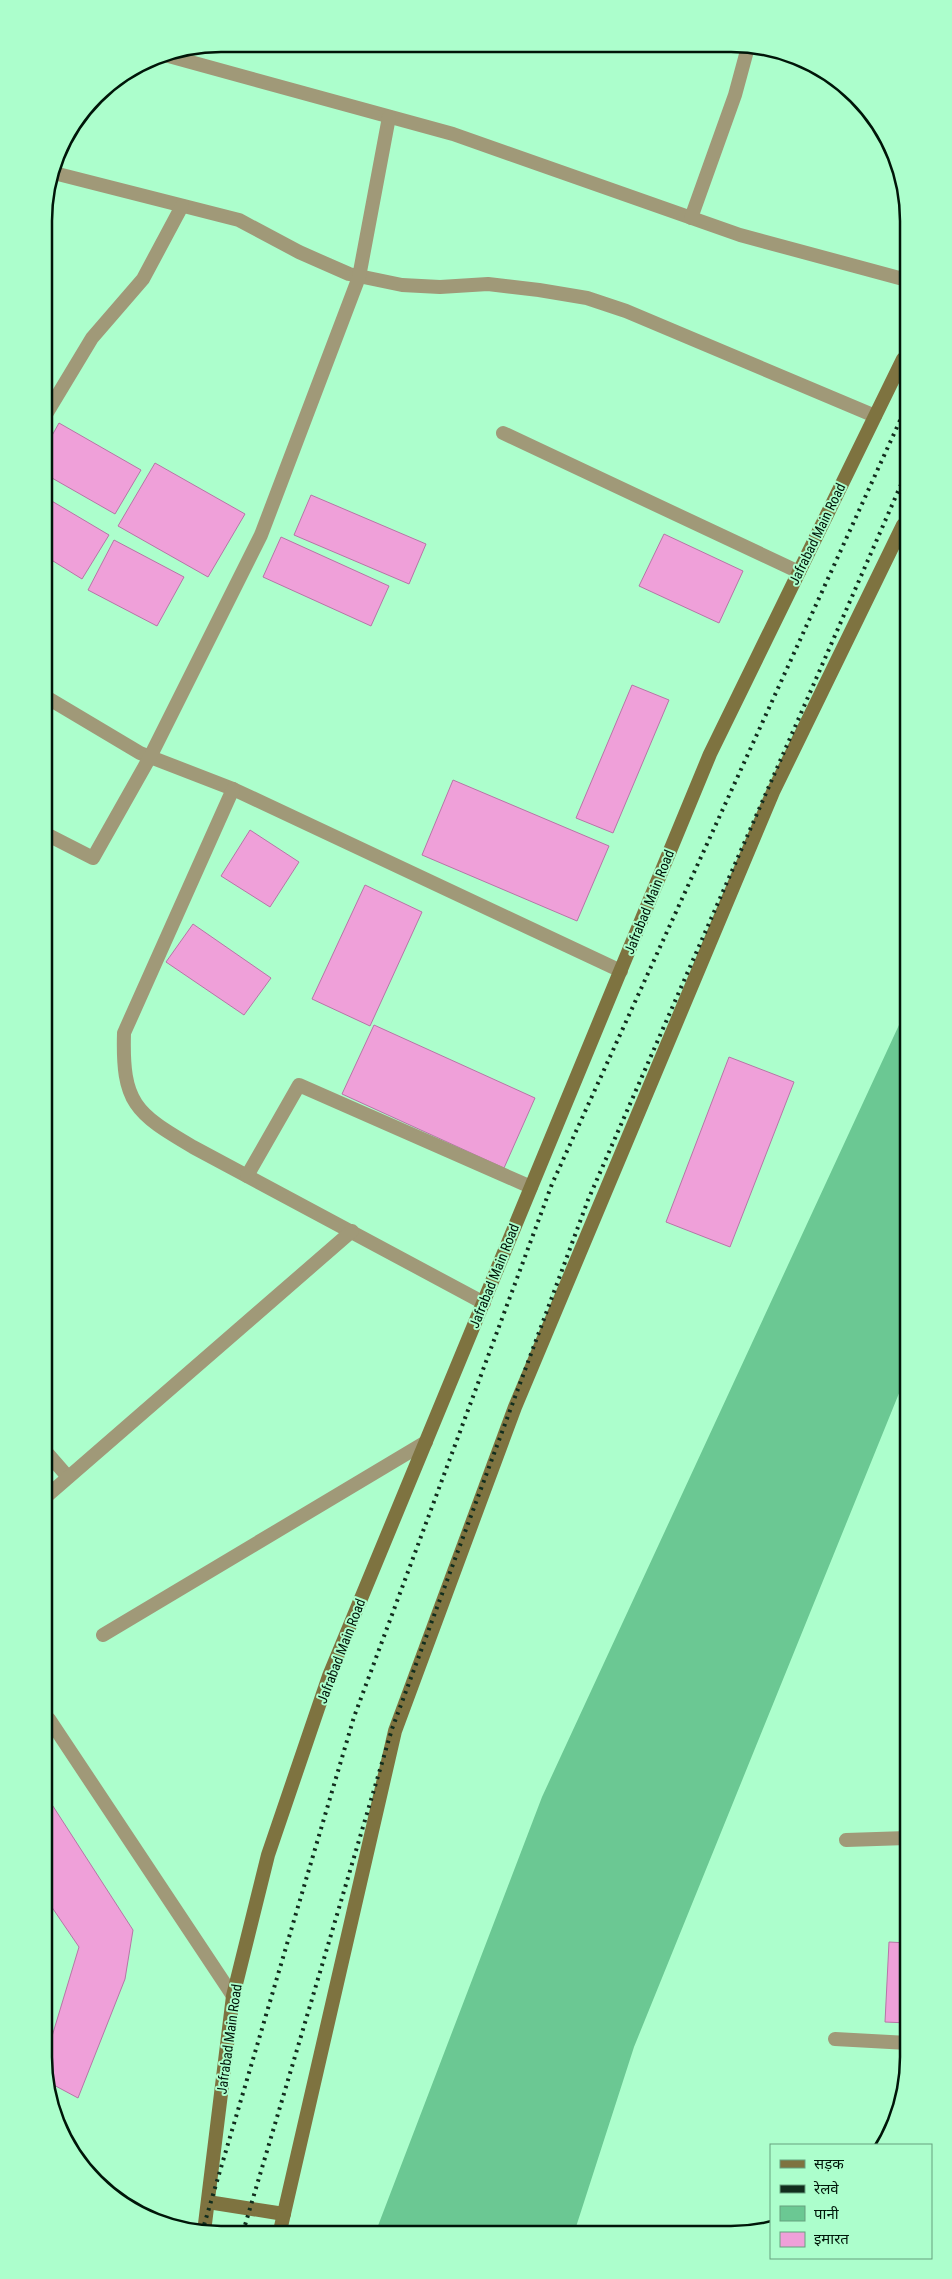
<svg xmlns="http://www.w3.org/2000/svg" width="952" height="2279" font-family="'Roboto Condensed','Noto Sans Devanagari',sans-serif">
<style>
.water{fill:#6bc893}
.building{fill:#efa0d9;stroke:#b775a6}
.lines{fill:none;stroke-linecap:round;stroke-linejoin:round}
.minor{stroke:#a09978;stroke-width:14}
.secondary{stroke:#7e7340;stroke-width:14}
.rail{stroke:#112d1d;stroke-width:4;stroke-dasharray:2.5 5;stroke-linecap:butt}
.labels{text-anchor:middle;stroke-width:4;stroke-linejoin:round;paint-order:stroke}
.street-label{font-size:14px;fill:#001609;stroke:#acfecc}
.rim{fill:none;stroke:#001609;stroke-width:2.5}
</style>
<rect width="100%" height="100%" fill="#acfecc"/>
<path class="water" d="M 905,1012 L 906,1376 L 634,2047 L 575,2230 L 376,2231 L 542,1797 Z"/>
<g class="building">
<path d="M 59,423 L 141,470 L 115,514 L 45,474 L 45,448 Z"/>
<path d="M 155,463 L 245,514 L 208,577 L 118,526 Z"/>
<path d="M 311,495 L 426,544 L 409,584 L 294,535 Z"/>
<path d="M 45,497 L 109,535 L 82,579 L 45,556 Z"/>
<path d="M 664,534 L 743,571 L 719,623 L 639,586 Z"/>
<path d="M 281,537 L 389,586 L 371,626 L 263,577 Z"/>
<path d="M 114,540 L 184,577 L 157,626 L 88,590 Z"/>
<path d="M 632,685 L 669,700 L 613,833 L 576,818 Z"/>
<path d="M 453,780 L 609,846 L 577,921 L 422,855 Z"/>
<path d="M 250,830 L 299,862 L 270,907 L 221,876 Z"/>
<path d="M 365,885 L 422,912 L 370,1026 L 312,999 Z"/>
<path d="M 193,924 L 271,978 L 244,1015 L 166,962 Z"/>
<path d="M 374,1025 L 535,1098 L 504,1168 L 342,1094 Z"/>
<path d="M 729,1057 L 794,1082 L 730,1247 L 666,1222 Z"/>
<path d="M 49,1800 L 133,1930 L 125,1979 L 78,2098 L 50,2083 L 50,2043 L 79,1947 L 49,1903 Z"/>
<path d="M 889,1942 L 908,1943 L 908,2023 L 885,2022 Z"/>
</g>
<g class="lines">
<g class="minor">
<path d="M 165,55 L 453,134 L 740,235 L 903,279"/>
<path d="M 54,173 L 239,220 L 299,252 L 349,274 L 402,285 L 440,287 L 488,284 L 539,290 L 587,298 L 626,311 L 875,416"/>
<path d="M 691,218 L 735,95 L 748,47"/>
<path d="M 45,416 L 92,338 L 143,279 L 182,206"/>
<path d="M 503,433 L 799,572"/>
<path d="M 46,697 L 140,753 L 233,789 L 621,971"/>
<path d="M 233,789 L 124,1033 C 122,1103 135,1113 193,1147 L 484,1303"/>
<path d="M 46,834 L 93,858 L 150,757 L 261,535 L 359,277 L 389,117"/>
<path d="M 247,1176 L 299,1085 L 531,1187"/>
<path d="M 48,1454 L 68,1477"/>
<path d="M 48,1495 L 352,1231"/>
<path d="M 103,1635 L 426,1442"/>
<path d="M 49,1719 L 233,1996"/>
<path d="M 846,1840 L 907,1838"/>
<path d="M 835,2039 L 908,2043"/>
</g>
<g class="secondary">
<path d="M 208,2202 L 284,2214"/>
<path d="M 280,2231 L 395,1731 L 515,1407 L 773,792 L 903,525"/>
<path d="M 204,2232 L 233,1996 L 268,1855 L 329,1676 L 710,754 L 903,359"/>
</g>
<g class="rail">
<path d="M 202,2232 L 354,1717 L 552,1184 L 903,414"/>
<path d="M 243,2232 L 392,1729 L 588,1200 L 903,480"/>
</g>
</g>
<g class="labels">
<g class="street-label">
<text transform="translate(817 534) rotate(-64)" y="5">Jafrabad Main Road</text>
<text transform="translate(649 902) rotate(-68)" y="5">Jafrabad Main Road</text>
<text transform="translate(494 1276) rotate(-68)" y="5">Jafrabad Main Road</text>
<text transform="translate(341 1651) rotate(-69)" y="5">Jafrabad Main Road</text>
<text transform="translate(229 2039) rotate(-82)" y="5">Jafrabad Main Road</text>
</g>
</g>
<path d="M0 0H952V2279H0ZM221 52H731A169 169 0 0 1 900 221V2057A169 169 0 0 1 731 2226H221A169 169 0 0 1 52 2057V221A169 169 0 0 1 221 52Z" fill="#acfecc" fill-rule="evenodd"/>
<path class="rim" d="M221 52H731A169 169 0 0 1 900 221V2057A169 169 0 0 1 731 2226H221A169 169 0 0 1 52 2057V221A169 169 0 0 1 221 52Z"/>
<rect x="770" y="2144" width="162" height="115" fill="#acfecc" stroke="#67a17e"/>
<rect x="780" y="2160" width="25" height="8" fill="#7e7340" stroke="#67a17e"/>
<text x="814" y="2169" font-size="15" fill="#001609">सड़क</text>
<rect x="780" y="2185" width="25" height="8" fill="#112d1d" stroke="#67a17e"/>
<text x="814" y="2194" font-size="15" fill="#001609">रेलवे</text>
<rect x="780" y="2206" width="25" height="15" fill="#6bc893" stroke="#67a17e"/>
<text x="814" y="2219" font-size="15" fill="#001609">पानी</text>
<rect x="780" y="2232" width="25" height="15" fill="#efa0d9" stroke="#67a17e"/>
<text x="814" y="2244" font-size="15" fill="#001609">इमारत</text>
</svg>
